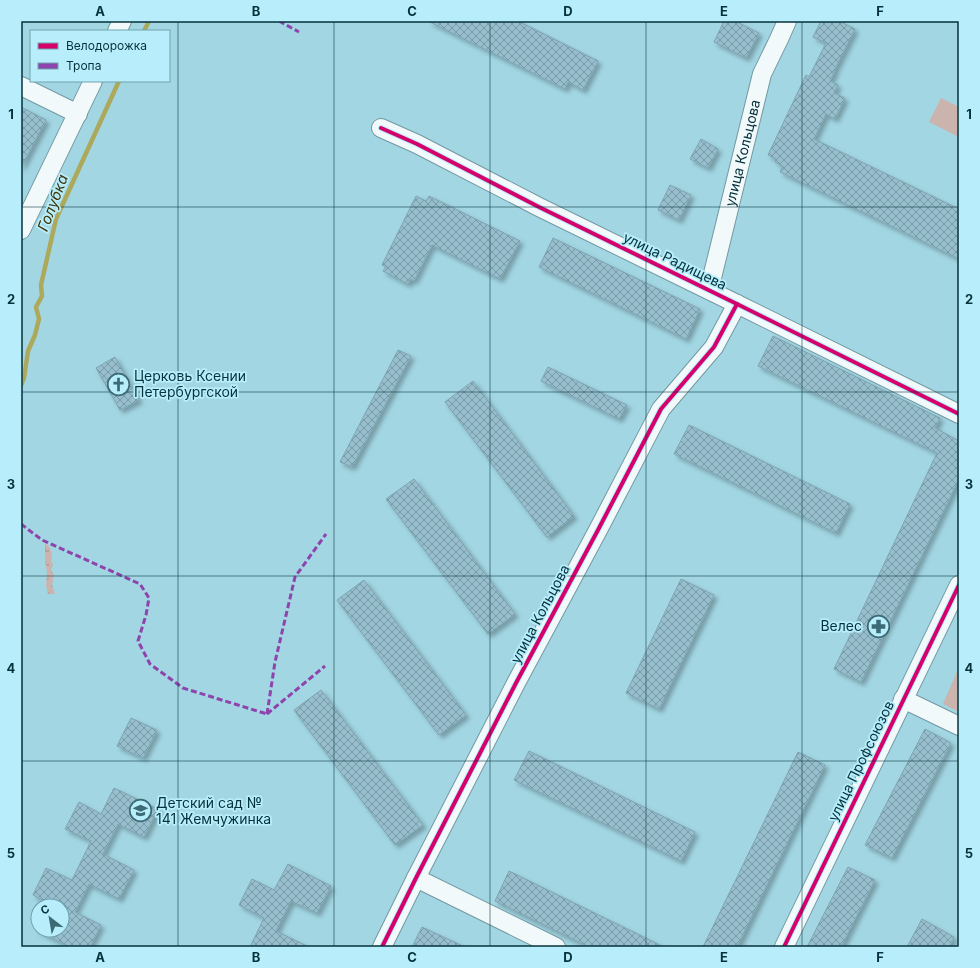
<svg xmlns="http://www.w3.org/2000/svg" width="980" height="968" font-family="Inter,sans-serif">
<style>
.wetland{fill:url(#wetland-marsh)}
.green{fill:#cbb4ae}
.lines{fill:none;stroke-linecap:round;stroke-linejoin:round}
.stream{stroke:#aca95d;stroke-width:4.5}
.building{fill:url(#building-cross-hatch);stroke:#7da3b0;filter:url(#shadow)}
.minor-casing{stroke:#7399a2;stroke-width:20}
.minor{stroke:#f1f9fb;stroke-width:18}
.quiet{stroke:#8e44ad;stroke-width:3;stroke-dasharray:6 3;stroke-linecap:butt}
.cycleway-casing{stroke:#b8eefb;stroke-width:6}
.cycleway{stroke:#d6006c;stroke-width:4}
.grid{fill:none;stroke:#05323b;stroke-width:1;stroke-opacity:0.55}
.labels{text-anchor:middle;stroke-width:3.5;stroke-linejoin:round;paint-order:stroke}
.street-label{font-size:14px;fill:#05323b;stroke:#b8eefb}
.poi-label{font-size:14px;fill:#05323b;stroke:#b8eefb;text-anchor:start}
.water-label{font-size:15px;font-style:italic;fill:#3f3405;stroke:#b8eefb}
.neatline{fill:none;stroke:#05323b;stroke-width:1.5}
.grid-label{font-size:13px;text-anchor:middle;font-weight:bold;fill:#05323b}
</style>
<defs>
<pattern id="wetland-marsh" width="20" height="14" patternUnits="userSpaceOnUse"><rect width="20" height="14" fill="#cbb4ae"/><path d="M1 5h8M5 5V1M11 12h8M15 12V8" fill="none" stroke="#a3938f"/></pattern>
<pattern id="building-cross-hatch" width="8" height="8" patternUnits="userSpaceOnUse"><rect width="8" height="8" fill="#97becc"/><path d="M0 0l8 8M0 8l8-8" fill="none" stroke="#799ba7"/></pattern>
<filter id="shadow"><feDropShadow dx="3.5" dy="3.5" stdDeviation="2" flood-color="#0004"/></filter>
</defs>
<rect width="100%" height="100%" fill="#a2d6e3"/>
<path class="wetland" d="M 45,542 L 50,548 L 52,554 L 51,560 L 53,565 L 51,570 L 54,575 L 52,585 L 55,594 L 48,594 L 46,586 L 47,572 L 45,560 Z"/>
<g class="green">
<path d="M 941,98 L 959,107 L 959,137 L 929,122 Z"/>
<path d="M 959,667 L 959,712 L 943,704 Z"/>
</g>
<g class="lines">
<g class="stream">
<path d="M 144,31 L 149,21"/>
<path d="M 21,385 L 24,378 L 28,351 L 35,335 L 39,319 L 36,307 L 42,296 L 41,285 L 56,219 L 119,81"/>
</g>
</g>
<g class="building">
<path d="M 428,21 L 518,21 L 598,61 L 583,90 L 568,82 L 565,89 Z"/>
<path d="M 724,21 L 735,21 L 759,33 L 746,58 L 714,42 Z"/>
<path d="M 821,21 L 839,21 L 855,29 L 834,71 L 835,71 L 830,81 L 838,85 L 834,93 L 845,98 L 835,119 L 826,114 L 814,139 L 959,209 L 959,259 L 780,172 L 783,166 L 775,162 L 776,159 L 768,155 L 806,75 L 809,77 L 826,43 L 813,37 Z"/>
<path d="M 21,107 L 46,120 L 21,168 Z"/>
<path d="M 701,139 L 718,149 L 708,168 L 690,159 Z"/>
<path d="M 670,185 L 691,195 L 679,220 L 658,210 Z"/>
<path d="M 416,196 L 426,201 L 429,196 L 520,241 L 500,279 L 432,245 L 414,281 L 411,279 L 408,284 L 383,271 L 386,267 L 382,265 Z"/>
<path d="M 553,238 L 700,309 L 686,339 L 539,267 Z"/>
<path d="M 773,336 L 940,418 L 935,428 L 959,441 L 959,479 L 861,682 L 834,669 L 937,453 L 758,366 Z"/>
<path d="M 398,350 L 411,356 L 352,467 L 340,462 Z"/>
<path d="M 115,357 L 139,400 L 120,410 L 96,368 Z"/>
<path d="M 548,367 L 627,405 L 619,419 L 541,381 Z"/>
<path d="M 473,381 L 574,516 L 547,537 L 445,402 Z"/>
<path d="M 689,425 L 850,504 L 836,533 L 674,454 Z"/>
<path d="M 414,479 L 515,614 L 488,634 L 386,499 Z"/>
<path d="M 681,579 L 714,595 L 659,709 L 626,693 Z"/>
<path d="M 364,580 L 466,715 L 439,735 L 337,600 Z"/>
<path d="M 321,690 L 423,825 L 395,845 L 294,710 Z"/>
<path d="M 131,718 L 157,730 L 143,758 L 117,746 Z"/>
<path d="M 925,729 L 951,743 L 892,858 L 865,845 Z"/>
<path d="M 529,751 L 695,832 L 681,861 L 514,780 Z"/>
<path d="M 798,752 L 825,765 L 737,947 L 703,947 Z"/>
<path d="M 114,788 L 158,809 L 144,837 L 118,824 L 103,854 L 134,870 L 119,899 L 89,884 L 75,912 L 101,925 L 90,947 L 70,947 L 36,930 L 62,930 L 62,906 L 55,906 L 33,895 L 46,868 L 72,880 L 91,841 L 65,829 L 79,802 L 101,814 Z"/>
<path d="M 288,864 L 331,886 L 317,913 L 291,901 L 276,931 L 309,947 L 250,947 L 264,918 L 239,905 L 252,879 L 274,890 Z"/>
<path d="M 848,867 L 875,880 L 841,947 L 807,947 Z"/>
<path d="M 509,871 L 664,947 L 589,947 L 495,901 Z"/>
<path d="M 922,919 L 954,937 L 949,947 L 907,947 Z"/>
<path d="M 422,927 L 465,947 L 412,947 Z"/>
</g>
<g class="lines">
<defs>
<g id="minor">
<path d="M 117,31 L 122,21"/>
<path d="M 21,86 L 78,114"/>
<path d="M 381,128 L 417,144 L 539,207 L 737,304 L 959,414"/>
<path d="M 21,230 L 93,81"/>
<path id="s1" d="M 709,290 L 762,74 L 779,39 L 787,21"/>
<path d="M 903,699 L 959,726"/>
<path d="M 416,878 L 556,947"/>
<path d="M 382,947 L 416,878 L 516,683 L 598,530 L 661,409 L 714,347 L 737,304"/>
<path d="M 784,947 L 959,585"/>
</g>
</defs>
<use href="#minor" class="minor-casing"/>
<use href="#minor" class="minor"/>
<g class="quiet">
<path d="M 279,21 L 299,32"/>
<path d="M 21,524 L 42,540 L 140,584 L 149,598 L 146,615 L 138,641 L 150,664 L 183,688 L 267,714"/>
<path d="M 267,714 L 275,662 L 295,577 L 326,534"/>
<path d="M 267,714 L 325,666"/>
</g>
<defs>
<g id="cycleway">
<path d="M 381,128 L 417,144 L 539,207 L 737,304 L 959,414"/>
<path d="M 382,947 L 416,878 L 516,683 L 598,530 L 661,409 L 714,347 L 737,304"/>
<path d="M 784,947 L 959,585"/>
</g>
</defs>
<use href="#cycleway" class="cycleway-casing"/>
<use href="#cycleway" class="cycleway"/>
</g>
<path class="grid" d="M 178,21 L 178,947M 334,21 L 334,947M 490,21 L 490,947M 646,21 L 646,947M 802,21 L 802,947M 21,207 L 959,207M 21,392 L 959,392M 21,576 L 959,576M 21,761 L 959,761"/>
<defs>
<symbol id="church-ring" viewBox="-11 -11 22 22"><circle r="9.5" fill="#b8eefb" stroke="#3c6b76" stroke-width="1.5"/><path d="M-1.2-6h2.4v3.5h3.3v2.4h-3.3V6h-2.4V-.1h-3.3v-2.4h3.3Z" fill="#3c6b76"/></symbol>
<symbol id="pharmacy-ring" viewBox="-11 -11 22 22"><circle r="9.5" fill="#b8eefb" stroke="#3c6b76" stroke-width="1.5"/><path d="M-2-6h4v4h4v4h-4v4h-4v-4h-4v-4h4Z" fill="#3c6b76"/></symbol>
<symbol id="school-ring" viewBox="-11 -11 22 22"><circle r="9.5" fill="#b8eefb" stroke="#3c6b76" stroke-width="1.5"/><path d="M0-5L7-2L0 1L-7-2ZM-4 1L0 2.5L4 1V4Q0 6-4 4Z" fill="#3c6b76"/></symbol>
</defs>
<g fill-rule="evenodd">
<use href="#church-ring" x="106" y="372" width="25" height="25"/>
<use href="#pharmacy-ring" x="866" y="614" width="25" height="25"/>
<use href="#school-ring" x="128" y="798" width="25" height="25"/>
</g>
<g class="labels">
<g class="street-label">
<text dy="5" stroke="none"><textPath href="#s1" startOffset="141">улица Кольцова</textPath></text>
<text transform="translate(675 261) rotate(26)" y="5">улица Радищева</text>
<text transform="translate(540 614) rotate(-62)" y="5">улица Кольцова</text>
<text transform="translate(861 761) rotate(-64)" y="5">улица Профсоюзов</text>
</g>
<g class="poi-label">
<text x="134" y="381">Церковь Ксении<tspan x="134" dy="16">Петербургской</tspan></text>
<text x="862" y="631" text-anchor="end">Велес</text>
<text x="156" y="808">Детский сад №<tspan x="156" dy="16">141 Жемчужинка</tspan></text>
</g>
<g class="water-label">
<text transform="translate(53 203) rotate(-69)" y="5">Голубка</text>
</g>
</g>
<rect width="980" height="968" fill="none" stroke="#b8eefb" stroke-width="44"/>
<rect x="30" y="30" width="140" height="52" fill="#b8eefb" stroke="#70a3ae"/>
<rect x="38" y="43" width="20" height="6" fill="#d6006c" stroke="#70a3ae"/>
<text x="66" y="50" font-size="12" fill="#05323b">Велодорожка</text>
<rect x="38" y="63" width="20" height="6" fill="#8e44ad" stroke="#70a3ae"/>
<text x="66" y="70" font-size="12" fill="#05323b">Тропа</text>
<g transform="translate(50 918) rotate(329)"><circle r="19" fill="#b8eefb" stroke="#70a3ae"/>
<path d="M0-3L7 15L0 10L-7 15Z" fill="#3c6b76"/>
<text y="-6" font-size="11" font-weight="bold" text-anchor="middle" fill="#05323b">С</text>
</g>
<rect x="22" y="22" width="936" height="924" class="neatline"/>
<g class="grid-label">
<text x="100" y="16">A</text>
<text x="256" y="16">B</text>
<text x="412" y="16">C</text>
<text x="568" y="16">D</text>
<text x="724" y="16">E</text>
<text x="880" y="16">F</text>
<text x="11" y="119">1</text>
<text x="969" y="119">1</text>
<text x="11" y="304">2</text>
<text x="969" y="304">2</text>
<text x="11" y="489">3</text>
<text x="969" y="489">3</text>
<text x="11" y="673">4</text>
<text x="969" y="673">4</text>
<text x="11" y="858">5</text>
<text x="969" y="858">5</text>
<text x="100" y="962">A</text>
<text x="256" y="962">B</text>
<text x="412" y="962">C</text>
<text x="568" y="962">D</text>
<text x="724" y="962">E</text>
<text x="880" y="962">F</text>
</g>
</svg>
